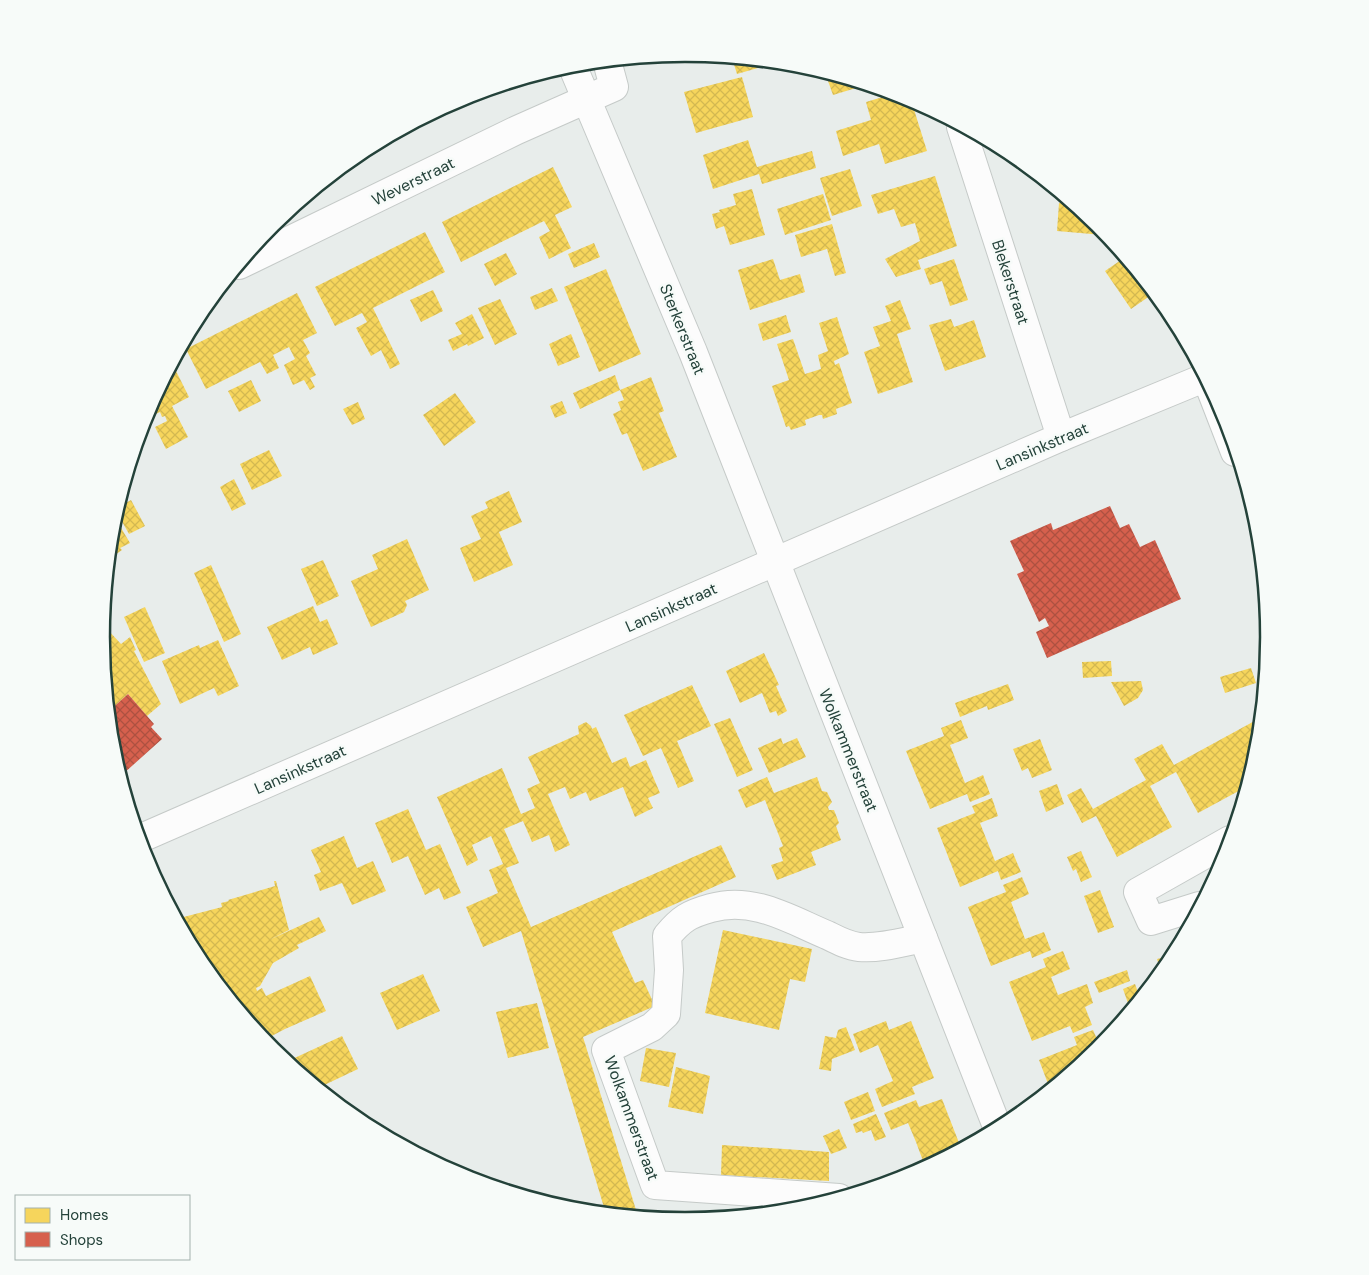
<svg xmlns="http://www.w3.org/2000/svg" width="1369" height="1275" font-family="'DM Sans',sans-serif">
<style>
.homes{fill:url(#homes-cross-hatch)}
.shops{fill:url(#shops-cross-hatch)}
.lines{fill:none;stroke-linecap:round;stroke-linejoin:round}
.minor-casing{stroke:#c5cac8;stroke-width:30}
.minor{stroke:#fcfcfc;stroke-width:28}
.labels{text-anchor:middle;stroke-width:5;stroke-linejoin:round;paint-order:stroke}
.street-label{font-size:16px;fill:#24423a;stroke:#f7fbf9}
.rim{fill:none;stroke:#24423a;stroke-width:2.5}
</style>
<defs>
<pattern id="homes-cross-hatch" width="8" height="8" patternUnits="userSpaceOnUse" patternTransform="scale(1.25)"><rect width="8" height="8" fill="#f6d55c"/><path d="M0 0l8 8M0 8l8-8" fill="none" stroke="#d3b851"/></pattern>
<pattern id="shops-cross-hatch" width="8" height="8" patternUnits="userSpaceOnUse" patternTransform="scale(1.25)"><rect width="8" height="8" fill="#d6604d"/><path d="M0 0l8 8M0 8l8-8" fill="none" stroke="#ad5141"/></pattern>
</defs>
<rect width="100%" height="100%" fill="#e8edeb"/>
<g class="homes">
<path d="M 732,58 L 775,63 L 737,74 Z"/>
<path d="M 742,77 L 753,117 L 696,133 L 684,92 Z"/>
<path d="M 839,77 L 866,85 L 833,95 L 828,81 Z"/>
<path d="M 893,94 L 911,100 L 927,151 L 885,164 L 879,144 L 843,156 L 836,131 L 871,120 L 866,102 Z"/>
<path d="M 748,140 L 757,167 L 812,151 L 816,168 L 762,184 L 759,174 L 713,189 L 703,155 Z"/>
<path d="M 553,167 L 572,207 L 555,215 L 571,248 L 549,259 L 539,237 L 550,231 L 544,221 L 461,262 L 442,222 Z"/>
<path d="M 850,169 L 862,206 L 832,216 L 820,178 Z"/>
<path d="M 935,176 L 957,246 L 918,260 L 921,269 L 896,277 L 885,259 L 920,241 L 915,223 L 901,227 L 894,209 L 878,214 L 871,195 Z"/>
<path d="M 752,189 L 765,235 L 730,245 L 724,226 L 716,229 L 712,214 L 720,212 L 719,210 L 736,205 L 733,194 Z"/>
<path d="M 823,194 L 831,220 L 785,235 L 777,209 Z"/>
<path d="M 1059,203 L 1072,204 L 1097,225 L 1154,293 L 1131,309 L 1105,271 L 1121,260 L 1103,235 L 1057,231 Z"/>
<path d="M 832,224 L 846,273 L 835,276 L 827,249 L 801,257 L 795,235 Z"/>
<path d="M 425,232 L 445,272 L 373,308 L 400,364 L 390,369 L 381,350 L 371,356 L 356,328 L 367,322 L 362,313 L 335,326 L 315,287 Z"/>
<path d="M 594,243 L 600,257 L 574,268 L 568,254 Z"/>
<path d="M 506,253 L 517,274 L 495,286 L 484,264 Z"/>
<path d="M 773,259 L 780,280 L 800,274 L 805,292 L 750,310 L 738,270 Z"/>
<path d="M 954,259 L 968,300 L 950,306 L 942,281 L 930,285 L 924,269 Z"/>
<path d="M 606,269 L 641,354 L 599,372 L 564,287 Z"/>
<path d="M 552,288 L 558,301 L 535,310 L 530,297 Z"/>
<path d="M 433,290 L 443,311 L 421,322 L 410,300 Z"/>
<path d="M 297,293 L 317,333 L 303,340 L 310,353 L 306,356 L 316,375 L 310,378 L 315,387 L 310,390 L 304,380 L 293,385 L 284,365 L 295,359 L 289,347 L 273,355 L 279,368 L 267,374 L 260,362 L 206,389 L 186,349 Z"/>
<path d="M 500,299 L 517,334 L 495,345 L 478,308 Z"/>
<path d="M 900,300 L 911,329 L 897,334 L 913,382 L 878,394 L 864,352 L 880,346 L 873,327 L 891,321 L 885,306 Z"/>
<path d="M 472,314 L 484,338 L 468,346 L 467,344 L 453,351 L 448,340 L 462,334 L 455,323 Z"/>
<path d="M 786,315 L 791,332 L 763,341 L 758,324 Z"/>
<path d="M 837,317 L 849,354 L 834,361 L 835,365 L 839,363 L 852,403 L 836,409 L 837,414 L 823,419 L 822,415 L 819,415 L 805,420 L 806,425 L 791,430 L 789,426 L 786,427 L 772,386 L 789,380 L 777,344 L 793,339 L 805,374 L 821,369 L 818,355 L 828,351 L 819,323 Z"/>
<path d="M 951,319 L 954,327 L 974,320 L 986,357 L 945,371 L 929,325 Z"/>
<path d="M 571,334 L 580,357 L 558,366 L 549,344 Z"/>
<path d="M 172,363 L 189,397 L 172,406 L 188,437 L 166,449 L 155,427 L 167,421 L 165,416 L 162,417 L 160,412 L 143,420 Z"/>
<path d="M 615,375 L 620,390 L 580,409 L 573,393 Z"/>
<path d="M 651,377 L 664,411 L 659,413 L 677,457 L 643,471 L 627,433 L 622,435 L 613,414 L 621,410 L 618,402 L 624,400 L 620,390 Z"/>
<path d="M 251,380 L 261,401 L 239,412 L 228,391 Z"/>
<path d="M 455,393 L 476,422 L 444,446 L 423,415 Z"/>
<path d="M 562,401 L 567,413 L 555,418 L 550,406 Z"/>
<path d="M 358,402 L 365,419 L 352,425 L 343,409 Z"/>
<path d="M 269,450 L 282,476 L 252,490 L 240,464 Z"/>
<path d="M 234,479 L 246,504 L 232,511 L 220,487 Z"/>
<path d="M 509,491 L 522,522 L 499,532 L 513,565 L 474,582 L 460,548 L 481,539 L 471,516 L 488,508 L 485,502 Z"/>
<path d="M 131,500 L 145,526 L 129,534 L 116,511 L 117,508 Z"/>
<path d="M 114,516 L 130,543 L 120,548 L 122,550 L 108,560 L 112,523 Z"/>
<path d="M 407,539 L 429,590 L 405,601 L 407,605 L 404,612 L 371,627 L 351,581 L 378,569 L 372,555 Z"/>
<path d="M 323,560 L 339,596 L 317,606 L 301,569 Z"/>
<path d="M 211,565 L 241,634 L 224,642 L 194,573 Z"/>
<path d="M 313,606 L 320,622 L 327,619 L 338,644 L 313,655 L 310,647 L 282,660 L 267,627 Z"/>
<path d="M 145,607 L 165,653 L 144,662 L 124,617 Z"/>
<path d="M 108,630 L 121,644 L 130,637 L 136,650 L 134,651 L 161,704 L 147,716 L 128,694 L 108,712 L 101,637 Z"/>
<path d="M 218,640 L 239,686 L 218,696 L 214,688 L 180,704 L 162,661 L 199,645 L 200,648 Z"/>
<path d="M 764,653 L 779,685 L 776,686 L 787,711 L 778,716 L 776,711 L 770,713 L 762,693 L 740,703 L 726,671 Z"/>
<path d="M 1111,661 L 1112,676 L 1083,678 L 1082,662 Z"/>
<path d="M 1251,668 L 1256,683 L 1225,693 L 1220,677 Z"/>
<path d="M 1141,681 L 1143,690 L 1138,698 L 1124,706 L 1111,682 Z"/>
<path d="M 1008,684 L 1014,700 L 988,710 L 987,706 L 960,717 L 955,703 Z"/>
<path d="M 692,685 L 711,726 L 677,741 L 694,781 L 678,788 L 661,748 L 643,756 L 624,715 Z"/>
<path d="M 730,718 L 753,770 L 737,777 L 714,724 Z"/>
<path d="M 1260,718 L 1257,752 L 1246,787 L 1198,813 L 1176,772 L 1150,786 L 1172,827 L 1117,857 L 1096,816 L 1082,823 L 1067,795 L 1081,788 L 1093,809 L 1146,780 L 1134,759 L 1162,744 L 1174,765 Z"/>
<path d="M 961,720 L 968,738 L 950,745 L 965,783 L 983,775 L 990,794 L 970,802 L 967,794 L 930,809 L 906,751 L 944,736 L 941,728 Z"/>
<path d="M 586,722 L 591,726 L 592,729 L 596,727 L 612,763 L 626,757 L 630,767 L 646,760 L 660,793 L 648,798 L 653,808 L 635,817 L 623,787 L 590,801 L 586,792 L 570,799 L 565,787 L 548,794 L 570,845 L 555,852 L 549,835 L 532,842 L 523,821 L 504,829 L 519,863 L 506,868 L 531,927 L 721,845 L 736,877 L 612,932 L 635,983 L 643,980 L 655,1006 L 583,1037 L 636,1210 L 733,1216 L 684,1221 L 606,1214 L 521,931 L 483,947 L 466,907 L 498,893 L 489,870 L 503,864 L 491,836 L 472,845 L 478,860 L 467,866 L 437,797 L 502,768 L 521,814 L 535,808 L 527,789 L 540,783 L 528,757 L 579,734 L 578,726 Z"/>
<path d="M 781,738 L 783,744 L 797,738 L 806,757 L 769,773 L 758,748 Z"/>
<path d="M 1040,739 L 1052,770 L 1032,778 L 1028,768 L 1022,771 L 1013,749 Z"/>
<path d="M 767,777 L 774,793 L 817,777 L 822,791 L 827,792 L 832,802 L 828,807 L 829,810 L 834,810 L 839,823 L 836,826 L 841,840 L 811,852 L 816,865 L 777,880 L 771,865 L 783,861 L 779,848 L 783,846 L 765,800 L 746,808 L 738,790 Z"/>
<path d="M 1057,784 L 1064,804 L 1046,812 L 1039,791 Z"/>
<path d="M 992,798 L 998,816 L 980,823 L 995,861 L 1013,853 L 1021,872 L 1001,880 L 998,871 L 960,887 L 937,828 L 975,813 L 972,806 Z"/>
<path d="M 408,809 L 426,850 L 440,844 L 461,893 L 444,900 L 439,888 L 425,895 L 408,856 L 392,863 L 375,823 Z"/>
<path d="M 344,836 L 357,868 L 373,861 L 386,891 L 352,905 L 342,883 L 320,891 L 314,875 L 321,872 L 311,850 Z"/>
<path d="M 1081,851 L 1092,877 L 1081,882 L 1076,869 L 1073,871 L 1067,857 Z"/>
<path d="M 1022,877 L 1029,894 L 1011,902 L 1025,939 L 1044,932 L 1051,950 L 1032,958 L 1030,951 L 991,966 L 968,907 L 1006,892 L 1003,885 Z"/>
<path d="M 274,881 L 276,881 L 289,930 L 269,940 L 319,917 L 326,931 L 297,945 L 299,948 L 273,963 L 260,986 L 256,988 L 257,991 L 262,988 L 266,996 L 310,976 L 326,1011 L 285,1029 L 264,1040 L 199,962 L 176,919 L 222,907 L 221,903 L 229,901 L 228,900 L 275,886 Z"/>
<path d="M 1100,890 L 1114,927 L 1098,933 L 1084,896 Z"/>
<path d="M 723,930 L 812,949 L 805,982 L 790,979 L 779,1030 L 705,1013 Z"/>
<path d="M 1063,951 L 1070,969 L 1051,977 L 1058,995 L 1087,984 L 1093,1003 L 1085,1007 L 1092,1025 L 1073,1033 L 1070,1026 L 1032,1041 L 1009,982 L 1046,967 L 1043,959 Z"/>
<path d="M 1174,955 L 1170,962 L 1161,973 L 1157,959 Z"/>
<path d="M 1127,970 L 1130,981 L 1099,993 L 1094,982 Z"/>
<path d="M 423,974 L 440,1011 L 397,1030 L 380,993 Z"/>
<path d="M 1135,984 L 1140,998 L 1130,1009 L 1123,989 Z"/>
<path d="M 537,1003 L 549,1048 L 508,1058 L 496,1012 Z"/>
<path d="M 886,1021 L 889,1030 L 911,1021 L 934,1078 L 912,1087 L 915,1094 L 882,1107 L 875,1089 L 893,1081 L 886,1064 L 878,1045 L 860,1053 L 853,1034 Z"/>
<path d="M 846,1027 L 855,1050 L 832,1059 L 831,1071 L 819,1069 L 825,1036 L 836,1038 L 838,1030 Z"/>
<path d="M 1093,1030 L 1100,1046 L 1081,1053 L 1084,1061 L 1050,1089 L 1039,1060 L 1077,1045 L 1074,1037 Z"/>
<path d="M 342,1036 L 358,1069 L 318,1088 L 271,1050 L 279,1046 L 288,1061 Z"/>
<path d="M 646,1048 L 676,1053 L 669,1087 L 640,1081 Z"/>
<path d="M 676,1067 L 710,1076 L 703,1114 L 668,1107 Z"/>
<path d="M 868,1092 L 875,1111 L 851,1120 L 844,1102 Z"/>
<path d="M 942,1099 L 961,1148 L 909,1176 L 905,1168 L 923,1161 L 916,1142 L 908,1123 L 891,1130 L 884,1113 L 916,1100 L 919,1107 Z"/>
<path d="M 876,1114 L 886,1137 L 875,1141 L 871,1130 L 863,1133 L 862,1131 L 856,1133 L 853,1124 Z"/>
<path d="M 839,1129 L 847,1148 L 831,1154 L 823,1136 Z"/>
<path d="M 722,1145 L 829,1152 L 829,1181 L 721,1175 Z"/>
</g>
<g class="shops">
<path d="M 1110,506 L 1120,528 L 1129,524 L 1140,547 L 1155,540 L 1181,599 L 1047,658 L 1036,632 L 1049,626 L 1045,618 L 1039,622 L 1017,574 L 1024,571 L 1010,541 L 1051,523 L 1053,530 Z"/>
<path d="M 128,694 L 154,724 L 151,727 L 162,739 L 123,774 L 117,767 L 112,751 L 108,712 Z"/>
</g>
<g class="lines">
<defs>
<g id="minor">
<path d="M 572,65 L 693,352 L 998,1129"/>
<path d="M 961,127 L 1061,437"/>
<path d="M 239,265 L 517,130 L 614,87 L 607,61"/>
<path d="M 1211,390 L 1235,452"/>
<path d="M 139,839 L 1061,437 L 1204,378"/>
<path d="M 1199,906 L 1151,921 L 1138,892 L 1230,840"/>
<path d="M 839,1198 L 655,1185 L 606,1050 L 652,1027 L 666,1014 L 669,970 L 667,936 C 681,919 689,914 711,908 C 753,896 789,919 827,935 C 837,940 848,946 859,947 C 879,949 903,942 923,938"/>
</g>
</defs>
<use href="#minor" class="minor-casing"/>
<use href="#minor" class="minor"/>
</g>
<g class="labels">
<g class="street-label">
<text transform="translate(413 181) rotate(-26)" y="6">Weverstraat</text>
<text transform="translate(1011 282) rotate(72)" y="6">Blekerstraat</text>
<text transform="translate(683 329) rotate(68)" y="6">Sterkerstraat</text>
<text transform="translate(1042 446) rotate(-23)" y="6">Lansinkstraat</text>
<text transform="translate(671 607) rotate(-24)" y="6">Lansinkstraat</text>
<text transform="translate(849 750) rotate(68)" y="6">Wolkammerstraat</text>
<text transform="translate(300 769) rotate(-24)" y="6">Lansinkstraat</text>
<text transform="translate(632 1118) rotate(70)" y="6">Wolkammerstraat</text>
</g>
</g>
<path d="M0 0H1369V1275H0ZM110 637a575 575 0 1 1 1150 0a575 575 0 1 1-1150 0Z" fill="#f7fbf9" fill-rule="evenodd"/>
<path class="rim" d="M110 637a575 575 0 1 1 1150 0a575 575 0 1 1-1150 0Z"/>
<rect x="15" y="1195" width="175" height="65" fill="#f7fbf9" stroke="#a3b1ad"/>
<rect x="25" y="1208" width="25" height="15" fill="#f6d55c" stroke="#a3b1ad"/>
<text x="60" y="1220" font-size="15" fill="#24423a">Homes</text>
<rect x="25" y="1232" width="25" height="15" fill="#d6604d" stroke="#a3b1ad"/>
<text x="60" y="1245" font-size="15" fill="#24423a">Shops</text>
</svg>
